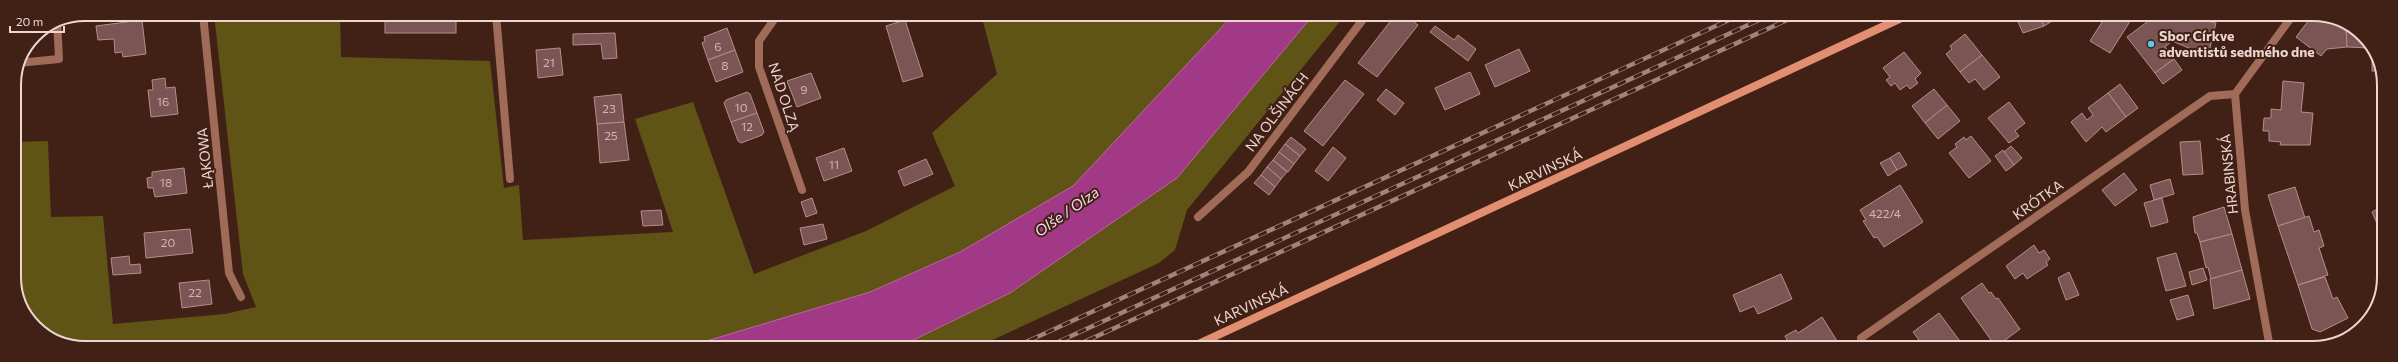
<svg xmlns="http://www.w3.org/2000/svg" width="2398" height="362" font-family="Commissioner,sans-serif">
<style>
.green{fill:#5f5416}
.water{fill:#a23987;stroke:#b8689d}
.building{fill:#7b5454;stroke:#b78c8c}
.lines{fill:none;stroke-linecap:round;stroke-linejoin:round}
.service{stroke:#a06b59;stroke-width:8}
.minor{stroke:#a06b59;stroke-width:8}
.secondary{stroke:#e28e71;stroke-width:8}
.rail-casing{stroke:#9f847b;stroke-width:4.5}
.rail{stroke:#412116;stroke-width:3;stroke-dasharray:9;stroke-linecap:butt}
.poi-dot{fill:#5bc8e6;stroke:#412116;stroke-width:1.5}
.labels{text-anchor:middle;stroke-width:4;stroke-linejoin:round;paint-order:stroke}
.number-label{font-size:12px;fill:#d0b6b0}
.poi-label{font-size:14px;font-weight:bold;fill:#ecd6cf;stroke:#412116;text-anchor:start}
.street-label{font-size:14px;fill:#ecd6cf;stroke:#412116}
.water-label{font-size:15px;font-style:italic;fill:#f5d9eb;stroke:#412116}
.rim{fill:none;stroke:#ecd6cf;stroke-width:2}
</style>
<rect width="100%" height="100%" fill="#412116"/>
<g class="green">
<path d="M 214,14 L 340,14 L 341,57 L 490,61 L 504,188 L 519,185 L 523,240 L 673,232 L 635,119 L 693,102 L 754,274 L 866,231 L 955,186 L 932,133 L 997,74 L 981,14 L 1234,14 L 1074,186 L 960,252 L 870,292 L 683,348 L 76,347 L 38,331 L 16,295 L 15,142 L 48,141 L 51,217 L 103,216 L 113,324 L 225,314 L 256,307 L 243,274 Z"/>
<path d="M 1314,14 L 1346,14 L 1187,210 L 1175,250 L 1159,263 L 975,348 L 897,348 L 1010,293 L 1177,178 Z"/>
</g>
<path class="water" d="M 1234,14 L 1314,14 L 1177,178 L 1010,293 L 897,348 L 683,348 L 870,292 L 960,252 L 1073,186 Z"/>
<g class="building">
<rect x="385" y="14" width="71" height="19"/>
<path d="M 594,14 L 627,14 L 627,15 L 595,19 Z"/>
<path d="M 1396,14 L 1403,14 L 1418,25 L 1377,77 L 1358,63 Z"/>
<path d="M 2015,15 L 2039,15 L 2044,26 L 2023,33 Z"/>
<path d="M 2039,15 L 2062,15 L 2044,26 Z"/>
<path d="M 2110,15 L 2134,15 L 2110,53 L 2090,41 L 2104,19 L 2106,21 Z"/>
<path d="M 2145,15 L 2179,15 L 2216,23 L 2208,56 L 2172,41 L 2165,47 L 2174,59 L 2155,73 L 2127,37 L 2147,22 Z"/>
<path d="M 2256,15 L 2272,15 L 2266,22 Z"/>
<path d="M 2312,16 L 2326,16 L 2346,26 L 2347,47 L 2327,49 L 2321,56 L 2296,37 Z"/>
<path d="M 142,20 L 146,54 L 123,57 L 122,52 L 115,53 L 114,39 L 98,40 L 96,26 Z"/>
<path d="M 905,20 L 923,76 L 903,82 L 886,26 Z"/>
<path d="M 1435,26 L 1454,40 L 1458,35 L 1476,49 L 1468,61 L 1430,32 Z"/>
<path d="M 2346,26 L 2360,32 L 2369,48 L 2347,47 Z"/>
<path d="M 727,28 L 735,50 L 708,60 L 702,43 L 705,41 L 704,37 Z"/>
<path d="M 615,33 L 617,58 L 603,59 L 601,44 L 573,45 L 573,34 Z"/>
<path d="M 1965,34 L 1982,55 L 1960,72 L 1946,54 L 1952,49 L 1950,46 Z"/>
<path d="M 560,48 L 563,75 L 538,78 L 536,50 Z"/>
<path d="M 1519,49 L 1530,71 L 1495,87 L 1485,65 Z"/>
<path d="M 735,50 L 743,72 L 716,82 L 708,60 Z"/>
<path d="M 1904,52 L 1921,73 L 1915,79 L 1918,83 L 1910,89 L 1907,85 L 1900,90 L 1895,83 L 1891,86 L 1886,80 L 1890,77 L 1883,68 Z"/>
<path d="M 2372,53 L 2379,65 L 2379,71 L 2372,71 Z"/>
<path d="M 1982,55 L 2000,77 L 1984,90 L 1975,79 L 1969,83 L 1960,72 Z"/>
<path d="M 2174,59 L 2182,70 L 2163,84 L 2155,73 Z"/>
<path d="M 1470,72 L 1480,94 L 1445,110 L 1435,88 Z"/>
<path d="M 811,73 L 821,98 L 797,107 L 787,81 Z"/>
<path d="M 165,78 L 166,88 L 175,87 L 178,114 L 151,117 L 148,90 L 153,90 L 152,80 Z"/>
<path d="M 1345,80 L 1364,94 L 1323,146 L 1304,131 Z"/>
<path d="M 2283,81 L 2304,83 L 2301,112 L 2313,113 L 2310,145 L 2280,145 L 2281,142 L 2269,141 L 2269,131 L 2263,131 L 2264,118 L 2271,118 L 2271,109 L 2281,110 Z"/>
<path d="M 2120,84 L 2138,108 L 2126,117 L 2108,93 Z"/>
<path d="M 1386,89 L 1404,103 L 1395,115 L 1377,100 Z"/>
<path d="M 1934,89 L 1947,105 L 1925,123 L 1912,106 Z"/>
<path d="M 747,92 L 750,94 L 757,113 L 731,122 L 724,103 L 726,100 Z"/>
<path d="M 2108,93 L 2126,117 L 2106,132 L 2102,127 L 2086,142 L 2071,122 L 2082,113 L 2087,120 L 2093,115 L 2088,108 Z"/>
<path d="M 621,94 L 624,122 L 597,124 L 594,97 Z"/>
<path d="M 2009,102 L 2025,123 L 2015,131 L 2019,136 L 2009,143 L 1988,118 Z"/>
<path d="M 1947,105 L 1960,121 L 1938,139 L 1925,123 Z"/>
<path d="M 757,113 L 764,132 L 762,135 L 741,143 L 738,141 L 731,122 Z"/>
<path d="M 624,122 L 629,160 L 600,163 L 597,124 Z"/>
<path d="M 1971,136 L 1991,161 L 1969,178 L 1949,153 L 1957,147 L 1955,144 L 1964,137 L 1966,140 Z"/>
<path d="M 1291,137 L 1306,149 L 1300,156 L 1285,144 Z"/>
<path d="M 2200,141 L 2203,174 L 2183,175 L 2180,142 Z"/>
<path d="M 1285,144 L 1300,156 L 1294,164 L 1279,152 Z"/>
<path d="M 2011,146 L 2022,158 L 2014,165 L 2004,152 Z"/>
<path d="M 1333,147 L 1346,158 L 1328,181 L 1315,171 Z"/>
<path d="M 844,148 L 852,171 L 824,181 L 816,158 Z"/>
<path d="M 2003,150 L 2014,165 L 2006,171 L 1995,156 Z"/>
<path d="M 1279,152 L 1294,164 L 1288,172 L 1273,160 Z"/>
<path d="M 1899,152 L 1907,165 L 1897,170 L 1890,158 Z"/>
<path d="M 1890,158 L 1897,170 L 1888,176 L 1880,163 Z"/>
<path d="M 926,159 L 933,174 L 904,186 L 898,171 Z"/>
<path d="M 1273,160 L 1287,172 L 1281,179 L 1267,167 Z"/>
<path d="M 1267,167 L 1281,179 L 1275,187 L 1261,175 Z"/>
<path d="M 184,168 L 187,193 L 155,197 L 153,188 L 148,188 L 147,178 L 152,177 L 152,172 Z"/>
<path d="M 2124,173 L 2137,190 L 2115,206 L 2102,190 Z"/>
<path d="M 1261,175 L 1275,187 L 1269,195 L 1254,183 Z"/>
<path d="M 2170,179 L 2174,194 L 2154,200 L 2150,185 Z"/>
<path d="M 1900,185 L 1923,222 L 1884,247 L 1877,237 L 1874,238 L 1863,221 L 1866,220 L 1860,210 Z"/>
<path d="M 2295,187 L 2305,218 L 2278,226 L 2268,195 Z"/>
<path d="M 812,198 L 817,213 L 806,217 L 801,202 Z"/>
<path d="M 2162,198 L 2168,222 L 2151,227 L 2144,203 Z"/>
<path d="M 2383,206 L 2383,237 L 2372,212 Z"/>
<path d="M 2224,207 L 2232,234 L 2200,242 L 2197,233 L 2195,233 L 2193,217 Z"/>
<path d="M 661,210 L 663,225 L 643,226 L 641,211 Z"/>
<path d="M 2309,216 L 2314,232 L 2319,230 L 2324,246 L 2319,248 L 2328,275 L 2298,285 L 2278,226 Z"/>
<path d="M 823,224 L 827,239 L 804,245 L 800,228 Z"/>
<path d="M 190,229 L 193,253 L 146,258 L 144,233 Z"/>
<path d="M 2232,234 L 2242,270 L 2211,279 L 2208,267 L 2206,268 L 2200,242 Z"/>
<path d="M 2034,245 L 2039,253 L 2044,250 L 2050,259 L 2046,262 L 2048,265 L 2027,279 L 2023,273 L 2015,279 L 2006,266 Z"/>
<path d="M 2176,253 L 2186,286 L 2166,291 L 2157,258 Z"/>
<path d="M 129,256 L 130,265 L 140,264 L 141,273 L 113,275 L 111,258 Z"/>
<path d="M 2203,268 L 2207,280 L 2192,285 L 2189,272 Z"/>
<path d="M 2242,270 L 2250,299 L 2214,309 L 2210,279 Z"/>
<path d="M 2069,272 L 2079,295 L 2066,300 L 2058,278 Z"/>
<path d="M 1781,274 L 1792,299 L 1758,314 L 1754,306 L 1740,312 L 1733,295 Z"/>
<path d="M 2325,277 L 2333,299 L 2337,297 L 2348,318 L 2320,332 L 2312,329 L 2298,285 Z"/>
<path d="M 209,280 L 212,304 L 182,308 L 179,283 Z"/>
<path d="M 1982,283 L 1989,293 L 1991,292 L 1996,299 L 1998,298 L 2020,329 L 1996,347 L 1961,298 Z"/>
<path d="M 2188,295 L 2194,315 L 2177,320 L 2170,300 Z"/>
<path d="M 1939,313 L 1965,348 L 1925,348 L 1913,332 Z"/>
<path d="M 1822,317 L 1839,344 L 1834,348 L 1775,348 L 1787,340 L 1785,336 L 1796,330 L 1798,333 Z"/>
<path d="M 1597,343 L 1599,348 L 1585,348 Z"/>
</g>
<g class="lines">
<path class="service" d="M 18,63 L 59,59 L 57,20"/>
<g class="minor">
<path d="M 203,14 L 229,273 L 241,297"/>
<path d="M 496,14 L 510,179"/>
<path d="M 778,14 L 759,41 L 759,67 L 802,190"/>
<path d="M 1198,217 L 1248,172 L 1367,14"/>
<path d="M 1861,338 L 2210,96 L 2235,94"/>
<path d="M 2270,348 L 2245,210 L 2235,94 L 2293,15"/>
</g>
<path class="secondary" d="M 1190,348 L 1910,14"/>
<defs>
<g id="rail">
<path d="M 1013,348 L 1742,14"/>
<path d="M 1045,348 L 1772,14"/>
<path d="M 1071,348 L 1800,14"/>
</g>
</defs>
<use href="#rail" class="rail-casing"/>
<use href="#rail" class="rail"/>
</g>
<circle class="poi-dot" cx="2151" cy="44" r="4"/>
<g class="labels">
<g class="number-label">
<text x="718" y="51">6</text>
<text x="549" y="67">21</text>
<text x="725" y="70">8</text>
<text x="804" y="94">9</text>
<text x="163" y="106">16</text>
<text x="741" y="112">10</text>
<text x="609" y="113">23</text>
<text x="747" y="131">12</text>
<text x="611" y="140">25</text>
<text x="834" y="169">11</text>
<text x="166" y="187">18</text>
<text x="1885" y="218">422/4</text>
<text x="168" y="247">20</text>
<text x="195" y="297">22</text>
</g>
<g class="poi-label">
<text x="2159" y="41">Sbor Církve<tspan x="2159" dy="16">adventistů sedmého dne</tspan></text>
</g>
<g class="street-label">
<text transform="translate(784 97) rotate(72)" y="5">NAD OLZĄ</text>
<text transform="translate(1277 112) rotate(-53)" y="5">NA OLŠINÁCH</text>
<text transform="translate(205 158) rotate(-96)" y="5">ŁĄKOWA</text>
<text transform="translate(1545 170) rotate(-25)" y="5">KARVINSKÁ</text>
<text transform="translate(2229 174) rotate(-96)" y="5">HRABINSKÁ</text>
<text transform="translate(2038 200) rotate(-35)" y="5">KRÓTKA</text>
<text transform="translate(1251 305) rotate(-25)" y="5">KARVINSKÁ</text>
</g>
<g class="water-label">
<text transform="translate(1067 212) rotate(-35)" y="5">Olše / Olza</text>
</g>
</g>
<path d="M0 0H2398V362H0ZM85 21H2313A64 64 0 0 1 2377 85V277A64 64 0 0 1 2313 341H85A64 64 0 0 1 21 277V85A64 64 0 0 1 85 21Z" fill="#412116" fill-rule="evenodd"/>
<path class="rim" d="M85 21H2313A64 64 0 0 1 2377 85V277A64 64 0 0 1 2313 341H85A64 64 0 0 1 21 277V85A64 64 0 0 1 85 21Z"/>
<path d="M10 26v6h54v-6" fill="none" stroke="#ecd6cf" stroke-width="2"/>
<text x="16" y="26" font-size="12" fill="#ecd6cf" stroke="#412116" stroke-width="3" paint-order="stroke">20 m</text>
</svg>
